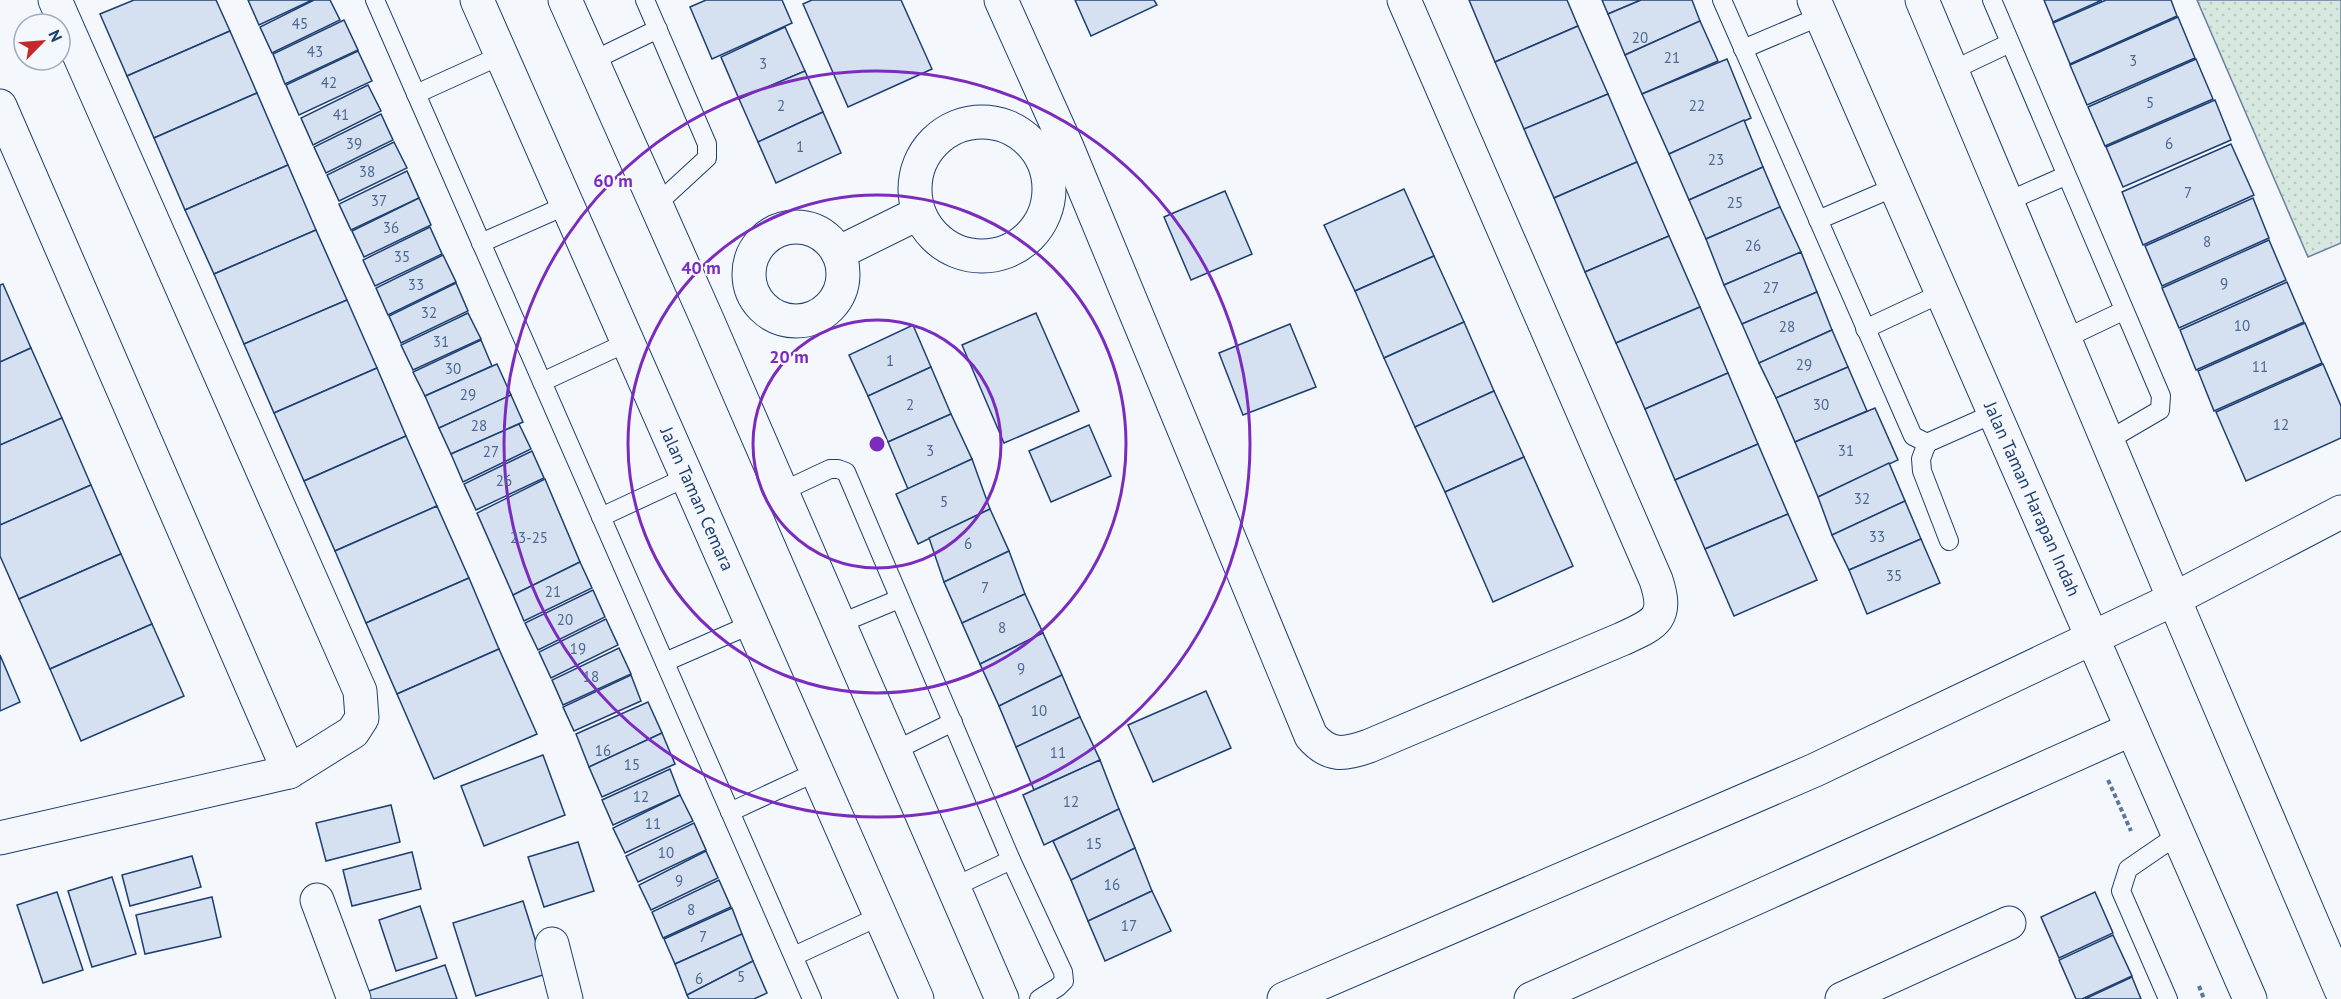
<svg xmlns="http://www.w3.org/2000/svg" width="2341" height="999" font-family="'PT Sans',sans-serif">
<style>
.grass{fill:url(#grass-dots);stroke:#687fa3;stroke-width:1.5}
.building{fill:#d5e0f0;stroke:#1d3f73;stroke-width:1.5}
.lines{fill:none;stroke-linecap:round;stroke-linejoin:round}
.lane-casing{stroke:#1d3f73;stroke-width:20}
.street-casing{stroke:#1d3f73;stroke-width:35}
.secondary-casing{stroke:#1d3f73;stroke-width:35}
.path{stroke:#5e769c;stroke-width:4;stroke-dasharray:4.5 3;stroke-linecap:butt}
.lane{stroke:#f4f7fb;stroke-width:18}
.street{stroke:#f4f7fb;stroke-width:33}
.secondary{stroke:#f4f7fb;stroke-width:33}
.ring{fill:none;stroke:#7b2cbf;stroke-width:3}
.labels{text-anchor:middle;stroke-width:4.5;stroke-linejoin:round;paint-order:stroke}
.number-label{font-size:15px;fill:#4b6792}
.street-label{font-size:18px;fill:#1d3f73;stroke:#f4f7fb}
.centre{fill:#7b2cbf;stroke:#f4f7fb;stroke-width:3}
.ring-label{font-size:18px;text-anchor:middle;font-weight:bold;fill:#7b2cbf;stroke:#f4f7fb;stroke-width:4.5;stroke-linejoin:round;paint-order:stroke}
</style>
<defs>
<pattern id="grass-dots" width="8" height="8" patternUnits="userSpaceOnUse" patternTransform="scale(1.5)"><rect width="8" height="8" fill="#d7e8df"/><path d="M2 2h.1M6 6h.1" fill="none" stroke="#b8c8c3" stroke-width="1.8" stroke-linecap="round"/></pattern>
</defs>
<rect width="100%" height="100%" fill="#f4f7fb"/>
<path class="grass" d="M 2197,0 L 2341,0 L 2341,243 L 2308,257 Z"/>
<g class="building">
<path d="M 134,0 L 216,0 L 230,31 L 127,76 L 100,14 Z"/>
<path d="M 248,0 L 312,0 L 259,25 Z"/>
<path d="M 314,0 L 330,0 L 340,20 L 272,53 L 260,27 Z"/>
<path d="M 706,0 L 782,0 L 792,23 L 712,59 L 690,7 Z"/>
<path d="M 812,0 L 901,0 L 932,69 L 848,107 L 803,4 Z"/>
<path d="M 1075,0 L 1154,0 L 1157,5 L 1091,36 Z"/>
<path d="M 1469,0 L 1567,0 L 1578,26 L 1495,62 Z"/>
<path d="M 1602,0 L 1641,0 L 1608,14 Z"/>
<path d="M 1641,0 L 1692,0 L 1700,21 L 1625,55 L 1608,14 Z"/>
<path d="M 2044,0 L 2102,0 L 2053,22 Z"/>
<path d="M 2106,0 L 2171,0 L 2177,16 L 2070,64 L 2053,23 Z"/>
<path d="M 2178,17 L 2195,58 L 2087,105 L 2070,65 Z"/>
<path d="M 344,20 L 358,50 L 285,84 L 273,54 Z"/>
<path d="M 1700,21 L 1718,61 L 1642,94 L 1625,55 Z"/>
<path d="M 1578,26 L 1608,94 L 1524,129 L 1495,62 Z"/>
<path d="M 785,27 L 805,71 L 739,99 L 721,57 Z"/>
<path d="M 230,31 L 257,93 L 154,138 L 127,76 Z"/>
<path d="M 358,51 L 372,81 L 299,115 L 286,85 Z"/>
<path d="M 1727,59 L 1751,118 L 1669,154 L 1642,94 Z"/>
<path d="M 2196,59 L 2213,99 L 2105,146 L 2088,107 Z"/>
<path d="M 805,71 L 823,112 L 758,142 L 739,99 Z"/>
<path d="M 368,85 L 381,111 L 313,145 L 301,118 Z"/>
<path d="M 257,93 L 288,165 L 185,210 L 154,138 Z"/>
<path d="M 1608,94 L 1637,162 L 1554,198 L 1524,129 Z"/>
<path d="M 2215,100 L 2231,140 L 2123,187 L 2106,147 Z"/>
<path d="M 823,112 L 841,153 L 776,183 L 758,142 Z"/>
<path d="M 381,114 L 393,140 L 326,173 L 314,147 Z"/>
<path d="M 1744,120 L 1763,167 L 1689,200 L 1669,154 Z"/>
<path d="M 394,142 L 407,168 L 339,201 L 327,175 Z"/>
<path d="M 2231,144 L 2254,195 L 2143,245 L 2122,192 Z"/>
<path d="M 1637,162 L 1669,236 L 1585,272 L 1554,198 Z"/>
<path d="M 288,165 L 316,230 L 214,274 L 185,210 Z"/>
<path d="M 1763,167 L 1780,207 L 1706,239 L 1689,200 Z"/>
<path d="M 407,171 L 419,198 L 351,230 L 339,204 Z"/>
<path d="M 1404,189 L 1434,256 L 1355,291 L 1324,225 Z"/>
<path d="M 1225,191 L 1252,254 L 1191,280 L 1164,217 Z"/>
<path d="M 419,198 L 431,225 L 364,257 L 352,231 Z"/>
<path d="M 2253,198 L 2269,238 L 2162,286 L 2145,246 Z"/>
<path d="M 1780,207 L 1801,252 L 1724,285 L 1706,239 Z"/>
<path d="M 430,227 L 442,254 L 375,286 L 363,260 Z"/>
<path d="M 316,230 L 347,300 L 244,344 L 214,274 Z"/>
<path d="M 1669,236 L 1700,307 L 1616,343 L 1585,272 Z"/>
<path d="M 2269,240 L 2286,280 L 2179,328 L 2162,288 Z"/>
<path d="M 1801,252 L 1817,292 L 1742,324 L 1724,285 Z"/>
<path d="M 443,255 L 456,282 L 388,315 L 376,288 Z"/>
<path d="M 1434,256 L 1464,322 L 1384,358 L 1355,291 Z"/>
<path d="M 2287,282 L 2304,322 L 2196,370 L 2180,330 Z"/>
<path d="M 456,283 L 468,311 L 401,343 L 389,316 Z"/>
<path d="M 3,284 L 31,348 L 0,362 L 0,285 Z"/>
<path d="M 1817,292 L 1832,330 L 1759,363 L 1742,324 Z"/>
<path d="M 347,300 L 377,368 L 274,413 L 244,344 Z"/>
<path d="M 1700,307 L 1728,373 L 1645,409 L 1616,343 Z"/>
<path d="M 468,313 L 481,339 L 413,370 L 401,345 Z"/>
<path d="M 1036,313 L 1079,411 L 1004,443 L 962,345 Z"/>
<path d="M 1464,322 L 1494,391 L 1415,427 L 1384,358 Z"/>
<path d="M 2305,323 L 2322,363 L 2214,411 L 2198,371 Z"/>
<path d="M 1290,324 L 1316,387 L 1243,415 L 1219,353 Z"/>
<path d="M 913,325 L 931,367 L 868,396 L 849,355 Z"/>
<path d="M 1832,330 L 1848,367 L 1776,398 L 1759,363 Z"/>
<path d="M 481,340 L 492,366 L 425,396 L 413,372 Z"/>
<path d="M 31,348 L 62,418 L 0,445 L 0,362 Z"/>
<path d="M 497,364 L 511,395 L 439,428 L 425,396 Z"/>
<path d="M 2323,364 L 2341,406 L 2341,438 L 2246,481 L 2216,412 Z"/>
<path d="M 931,367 L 951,414 L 888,442 L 868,396 Z"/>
<path d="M 1848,367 L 1867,411 L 1795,442 L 1776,398 Z"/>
<path d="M 377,368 L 406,436 L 304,481 L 274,413 Z"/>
<path d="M 1728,373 L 1758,444 L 1675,480 L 1645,409 Z"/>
<path d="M 1494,391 L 1524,457 L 1445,492 L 1415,427 Z"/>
<path d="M 511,395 L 523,422 L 451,454 L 439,428 Z"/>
<path d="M 1875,408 L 1898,460 L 1818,497 L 1795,442 Z"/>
<path d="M 951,414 L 972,459 L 908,489 L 888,442 Z"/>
<path d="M 62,418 L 91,485 L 0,525 L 0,445 Z"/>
<path d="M 519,424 L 531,449 L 463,482 L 451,454 Z"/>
<path d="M 1089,425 L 1111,476 L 1051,502 L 1029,451 Z"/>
<path d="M 406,436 L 437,506 L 335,551 L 304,481 Z"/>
<path d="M 1758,444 L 1788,514 L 1705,549 L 1675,480 Z"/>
<path d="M 532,451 L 544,478 L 476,510 L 464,484 Z"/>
<path d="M 1524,457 L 1573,566 L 1493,602 L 1445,492 Z"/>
<path d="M 972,459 L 990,509 L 918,544 L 896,494 Z"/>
<path d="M 1889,463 L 1905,501 L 1832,535 L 1818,497 Z"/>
<path d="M 545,479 L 580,562 L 513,595 L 477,513 Z"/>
<path d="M 91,485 L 121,554 L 19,599 L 0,556 L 0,525 Z"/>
<path d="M 1905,501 L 1921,539 L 1849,570 L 1832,535 Z"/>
<path d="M 437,506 L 469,578 L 366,623 L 335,551 Z"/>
<path d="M 990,509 L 1009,551 L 944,582 L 929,538 Z"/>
<path d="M 1788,514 L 1817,580 L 1734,616 L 1705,549 Z"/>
<path d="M 1921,539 L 1940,583 L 1867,614 L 1849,570 Z"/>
<path d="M 1009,551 L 1025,594 L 962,623 L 944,582 Z"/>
<path d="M 121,554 L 152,624 L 50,669 L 19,599 Z"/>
<path d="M 580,562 L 592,588 L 524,621 L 513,595 Z"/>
<path d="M 469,578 L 499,649 L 397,694 L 366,623 Z"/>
<path d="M 593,590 L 605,617 L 538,650 L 525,623 Z"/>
<path d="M 1025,594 L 1043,633 L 980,664 L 962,623 Z"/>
<path d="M 606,619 L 618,645 L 551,678 L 539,652 Z"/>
<path d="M 152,624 L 184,696 L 81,741 L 50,669 Z"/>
<path d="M 1043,633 L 1062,675 L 999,706 L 980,664 Z"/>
<path d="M 619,648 L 631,674 L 563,705 L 552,680 Z"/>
<path d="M 499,649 L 537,734 L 434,779 L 397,694 Z"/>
<path d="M 0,655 L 20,702 L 0,711 Z"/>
<path d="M 631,675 L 641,701 L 574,731 L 563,707 Z"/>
<path d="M 1062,675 L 1080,717 L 1016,747 L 999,706 Z"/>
<path d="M 1206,691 L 1231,748 L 1153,782 L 1128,725 Z"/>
<path d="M 648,702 L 662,733 L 589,767 L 576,734 Z"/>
<path d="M 1080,717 L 1100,760 L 1034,790 L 1016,747 Z"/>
<path d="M 662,733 L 675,764 L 602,797 L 589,767 Z"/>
<path d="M 543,755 L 565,815 L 484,846 L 461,786 Z"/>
<path d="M 1100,760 L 1119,809 L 1044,845 L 1023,795 Z"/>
<path d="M 670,769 L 680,795 L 613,825 L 602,800 Z"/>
<path d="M 680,795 L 693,821 L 625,853 L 613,828 Z"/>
<path d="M 391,805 L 400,842 L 326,861 L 316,823 Z"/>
<path d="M 1119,809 L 1135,848 L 1071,880 L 1053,841 Z"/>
<path d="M 694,823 L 706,850 L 638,882 L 626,856 Z"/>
<path d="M 578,842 L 594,891 L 544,907 L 528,857 Z"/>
<path d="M 1135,848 L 1152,891 L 1088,921 L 1071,880 Z"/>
<path d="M 706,851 L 718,878 L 651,910 L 639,885 Z"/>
<path d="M 412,852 L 421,889 L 352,906 L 343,870 Z"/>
<path d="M 192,856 L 201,887 L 130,906 L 122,875 Z"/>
<path d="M 112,877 L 136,954 L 92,967 L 68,891 Z"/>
<path d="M 719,880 L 731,907 L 663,938 L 652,912 Z"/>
<path d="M 1152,891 L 1171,931 L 1105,961 L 1088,921 Z"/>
<path d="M 57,892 L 83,970 L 43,983 L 17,905 Z"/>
<path d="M 2095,892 L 2113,933 L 2059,958 L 2041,917 Z"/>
<path d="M 212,897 L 221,937 L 145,954 L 136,915 Z"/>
<path d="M 523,901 L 546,974 L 476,996 L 453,923 Z"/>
<path d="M 420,906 L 437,958 L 396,971 L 379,920 Z"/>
<path d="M 732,908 L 742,934 L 675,964 L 664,939 Z"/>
<path d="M 742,934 L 753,961 L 687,995 L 675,964 Z"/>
<path d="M 2113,935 L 2132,976 L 2082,999 L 2076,999 L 2059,960 Z"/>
<path d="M 753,961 L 767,993 L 754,999 L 689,999 L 687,995 Z"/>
<path d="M 445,965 L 457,999 L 368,999 L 366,992 Z"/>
<path d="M 2132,977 L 2141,999 L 2085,999 Z"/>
</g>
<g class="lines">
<defs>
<g id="lane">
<path d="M 375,0 L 812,999"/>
<path d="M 645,0 L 707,144 L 707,158 L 656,205"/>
<path d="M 1722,0 L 1913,436 L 1927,443 L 1995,413"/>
<path d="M 1992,0 L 2161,396 L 2160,410 L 2107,441"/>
<path d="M 1743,49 L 1821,16"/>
<path d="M 592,61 L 658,29"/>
<path d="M 1951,71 L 2010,43"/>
<path d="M 416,94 L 502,55"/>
<path d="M 2006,202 L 2065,176"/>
<path d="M 1818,220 L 1895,187"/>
<path d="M 481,243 L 567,205"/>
<path d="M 1865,329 L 1942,293"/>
<path d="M 2064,339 L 2123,311"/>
<path d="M 542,382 L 628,342"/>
<path d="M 1927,443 L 1921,459 L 1922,471 L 1949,541"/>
<path d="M 781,492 L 830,469 L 838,469 L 846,472 L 1011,860 L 1063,972 L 1064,981 L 1058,987 L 1039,999"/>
<path d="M 601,517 L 687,477"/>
<path d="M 839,624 L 899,599"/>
<path d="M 665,662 L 752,624"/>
<path d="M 894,751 L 953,722"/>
<path d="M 730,812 L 816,772"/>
<path d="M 954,887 L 1011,860"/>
<path d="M 794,956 L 880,916"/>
<path d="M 2168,999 L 2121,891 L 2128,869 L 2179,834"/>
</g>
<g id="street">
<path d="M 477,0 L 917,999"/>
<path d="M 565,0 L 706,317 L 1002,999"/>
<path d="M 1001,0 L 1067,147 L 1311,736 C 1329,757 1344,755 1369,746 L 1622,639 C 1655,624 1669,619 1656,580 L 1404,0"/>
<path d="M 0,106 L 289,772"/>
<circle cx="982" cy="189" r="67"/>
<circle cx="796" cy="274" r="47"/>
<path d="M 838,253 L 919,213"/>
<path d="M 0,838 L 289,772 L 353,732 L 362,718 L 360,691 L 55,0"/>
<path d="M 317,900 L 354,999"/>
<path d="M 552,944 L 566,999"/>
<path d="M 1284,999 L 1815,770 L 2174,599 L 2341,512"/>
<path d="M 1531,999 L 2132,729"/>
<path d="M 1842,999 L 2009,923"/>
</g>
<g id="secondary">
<path d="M 1814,0 L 2250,999"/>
<path d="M 1922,0 L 2174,599 L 2341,990"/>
</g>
</defs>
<use href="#lane" class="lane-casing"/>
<use href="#street" class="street-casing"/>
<use href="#secondary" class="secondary-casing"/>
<g class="path">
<path d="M 2108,780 L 2131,831"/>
<path d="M 2199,986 L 2204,999"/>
</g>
<use href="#lane" class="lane"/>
<use href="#street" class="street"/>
<use href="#secondary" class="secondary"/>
</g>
<g class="ring">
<circle cx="877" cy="444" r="124"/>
<circle cx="877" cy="444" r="249"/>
<circle cx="877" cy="444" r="373"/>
</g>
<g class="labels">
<g class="number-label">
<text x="300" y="29">45</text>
<text x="1640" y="43">20</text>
<text x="315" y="57">43</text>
<text x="1672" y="63">21</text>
<text x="2133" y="66">3</text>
<text x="763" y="69">3</text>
<text x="329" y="88">42</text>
<text x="2150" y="108">5</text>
<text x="781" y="111">2</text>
<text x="1697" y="111">22</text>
<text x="341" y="120">41</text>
<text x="354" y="149">39</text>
<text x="2169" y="149">6</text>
<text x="800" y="152">1</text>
<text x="1716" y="165">23</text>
<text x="367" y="177">38</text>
<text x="2188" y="198">7</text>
<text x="379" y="206">37</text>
<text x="1735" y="208">25</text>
<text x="391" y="233">36</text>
<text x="2207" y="247">8</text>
<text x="1753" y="251">26</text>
<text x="402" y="262">35</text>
<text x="2224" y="289">9</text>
<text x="416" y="290">33</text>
<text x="1771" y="293">27</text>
<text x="429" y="318">32</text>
<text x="2242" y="331">10</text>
<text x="1787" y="332">28</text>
<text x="441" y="347">31</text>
<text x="890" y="366">1</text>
<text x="1804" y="370">29</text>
<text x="2260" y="372">11</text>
<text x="453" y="374">30</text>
<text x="468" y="400">29</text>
<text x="910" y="410">2</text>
<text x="1821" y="410">30</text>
<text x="2281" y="430">12</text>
<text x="479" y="431">28</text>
<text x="930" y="456">3</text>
<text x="1846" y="456">31</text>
<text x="491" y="457">27</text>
<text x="504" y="486">26</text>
<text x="1862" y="504">32</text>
<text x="944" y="507">5</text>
<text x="1877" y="542">33</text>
<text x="529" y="543">23-25</text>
<text x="968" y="549">6</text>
<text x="1894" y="581">35</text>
<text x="985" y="593">7</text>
<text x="553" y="597">21</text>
<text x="565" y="625">20</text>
<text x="1002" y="633">8</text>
<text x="578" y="654">19</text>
<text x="1021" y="674">9</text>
<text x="591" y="682">18</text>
<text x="1039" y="716">10</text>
<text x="603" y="756">16</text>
<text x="1058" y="758">11</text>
<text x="632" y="770">15</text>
<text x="641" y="802">12</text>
<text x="1071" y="807">12</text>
<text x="653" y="829">11</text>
<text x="1094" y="849">15</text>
<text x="666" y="858">10</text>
<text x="679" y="886">9</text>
<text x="1112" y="890">16</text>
<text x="691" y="915">8</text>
<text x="1129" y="931">17</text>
<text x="703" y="942">7</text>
<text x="741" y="982">5</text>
<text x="699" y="984">6</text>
</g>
<g class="street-label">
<text transform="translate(697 499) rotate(66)" y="6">Jalan Taman Cemara</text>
<text transform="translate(2032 499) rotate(66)" y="6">Jalan Taman Harapan Indah</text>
</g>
</g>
<circle cx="877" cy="444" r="9" class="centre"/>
<g class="ring-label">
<text x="613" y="187">60 m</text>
<text x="701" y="274">40 m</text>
<text x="789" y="363">20 m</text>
</g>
<g transform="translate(42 42) rotate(65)"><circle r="28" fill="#f4f7fb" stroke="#9eadc5" stroke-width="1.5"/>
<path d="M0-4.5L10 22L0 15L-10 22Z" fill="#c62828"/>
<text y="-9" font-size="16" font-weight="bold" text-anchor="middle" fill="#1d3f73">N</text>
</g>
</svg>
